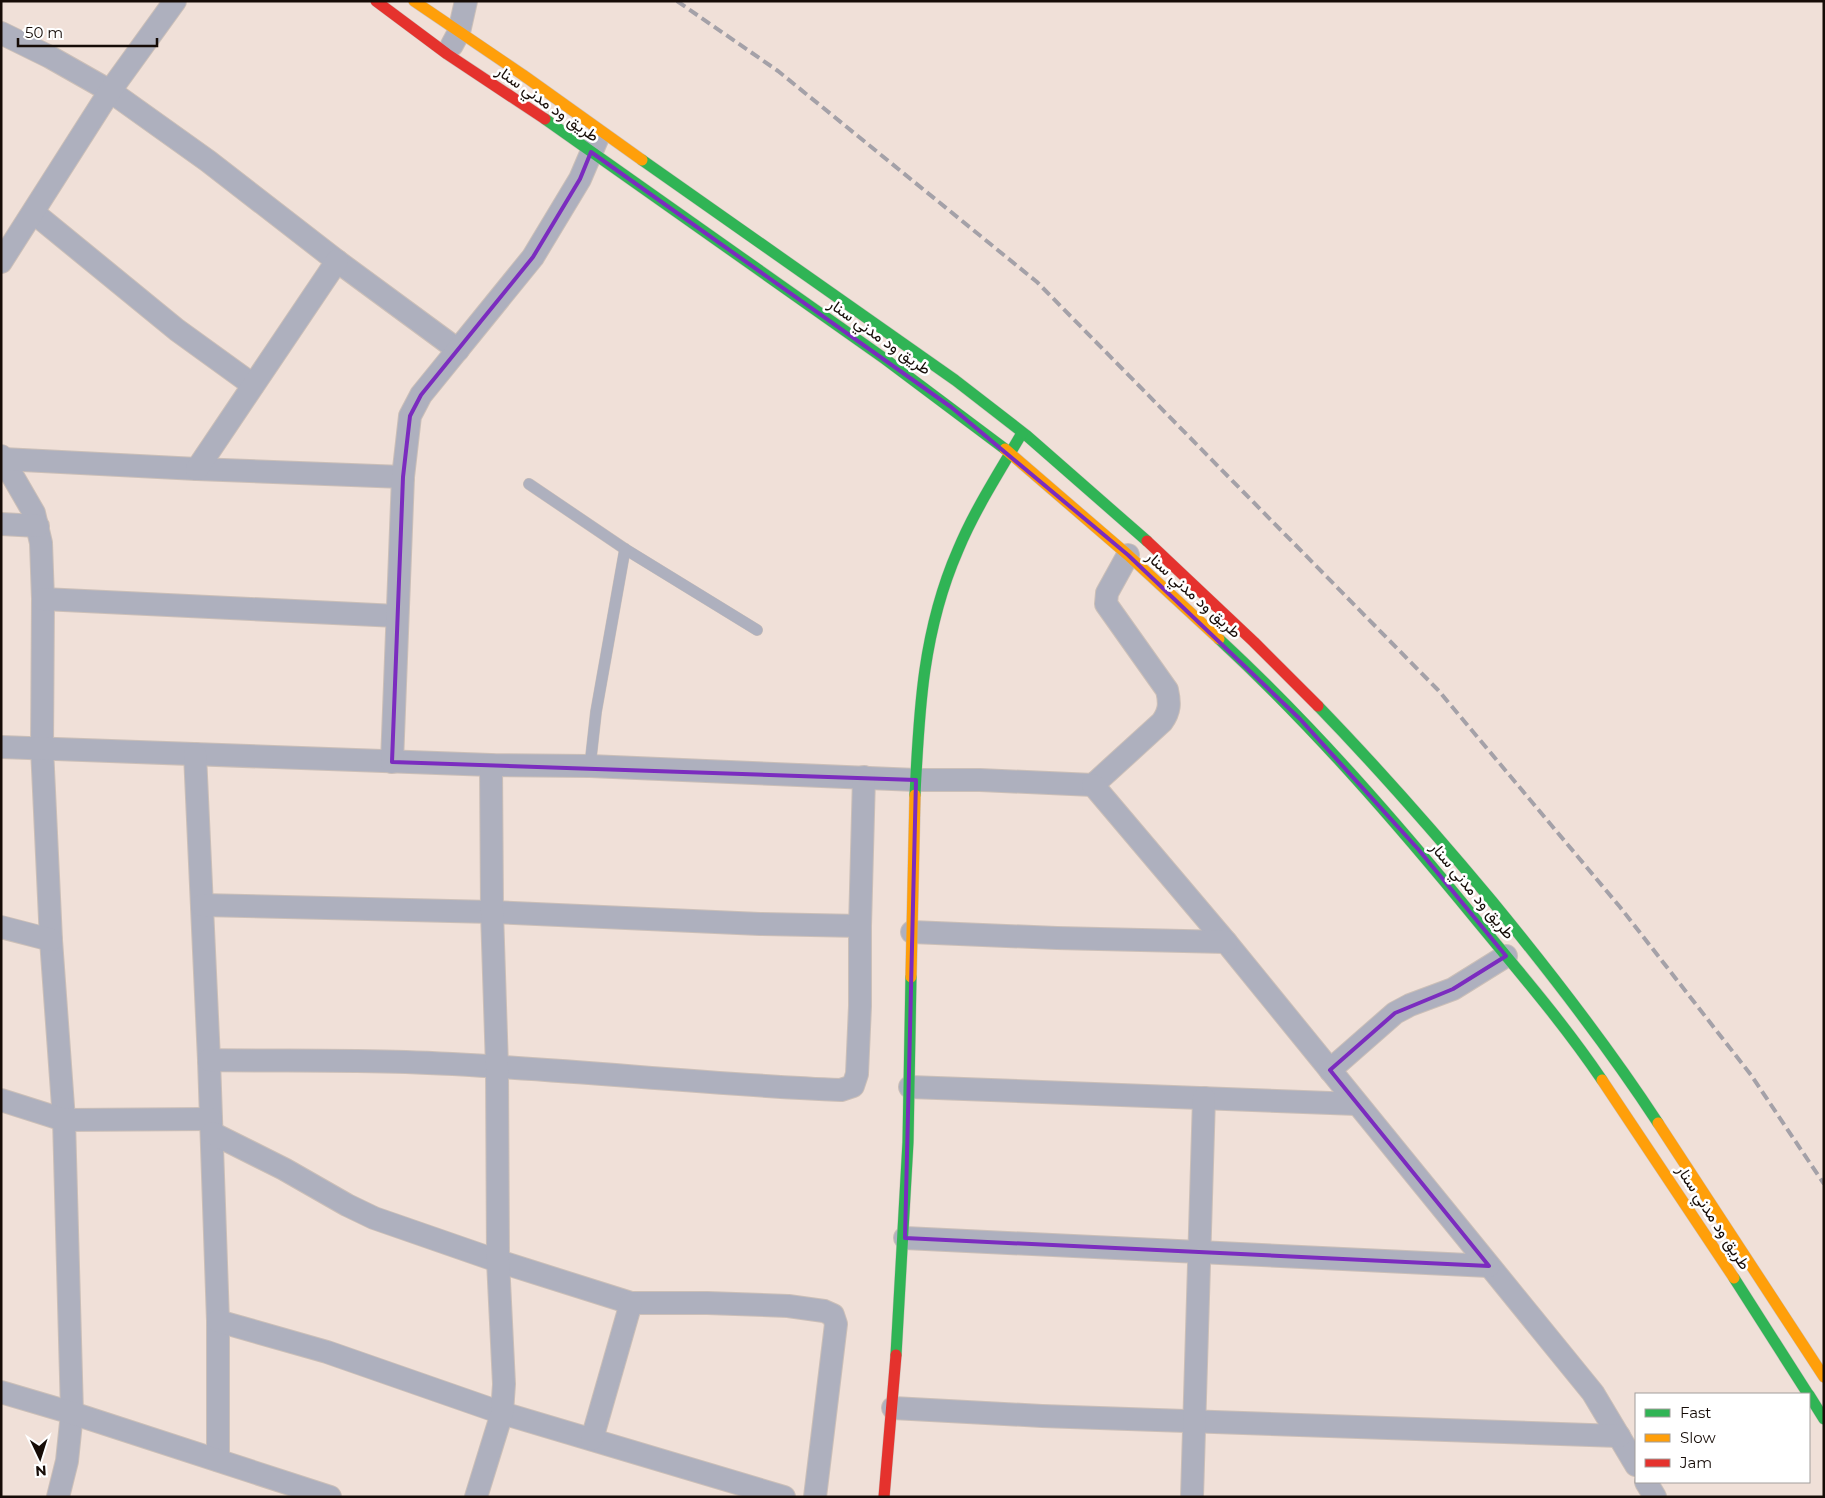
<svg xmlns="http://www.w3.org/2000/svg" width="1825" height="1498" font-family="Montserrat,Vazirmatn,sans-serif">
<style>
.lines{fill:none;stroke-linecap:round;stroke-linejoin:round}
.lane-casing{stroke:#cbbfb8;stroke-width:12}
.street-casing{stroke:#cbbfb8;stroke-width:24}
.fast-casing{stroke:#cbbfb8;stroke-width:12}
.slow-casing{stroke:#cbbfb8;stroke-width:12}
.jam-casing{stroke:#cbbfb8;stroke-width:12}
.lane{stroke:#aeb0be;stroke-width:11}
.street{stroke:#aeb0be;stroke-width:22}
.fast{stroke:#30b455;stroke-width:11}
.slow{stroke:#ff9f0a;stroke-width:11}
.jam{stroke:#e5322d;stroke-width:11}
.rail{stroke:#a4a1a8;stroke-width:4;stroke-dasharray:10 5;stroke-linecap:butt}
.marked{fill:none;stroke:#7b2cbf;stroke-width:4;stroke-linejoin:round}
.labels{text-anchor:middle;stroke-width:5;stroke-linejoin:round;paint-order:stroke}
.street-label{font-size:16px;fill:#160c07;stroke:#fff}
</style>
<rect width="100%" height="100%" fill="#f0e0d8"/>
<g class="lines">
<defs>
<g id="lane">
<path d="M 529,484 L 625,549 L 757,630"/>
<path d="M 590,766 L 596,712 L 625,549"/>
</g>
<g id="street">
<path d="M 1,33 L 50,57 L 110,91 L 208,161 L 337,261 L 458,350"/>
<path d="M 452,45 L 459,32 L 466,1"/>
<path d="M 34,213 L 177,330 L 253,385"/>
<path d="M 1,262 L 110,91 L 175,1"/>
<path d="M 1,456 L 34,513 L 41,543 L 43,599 L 42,748 L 51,940 L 64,1120 L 72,1413 L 67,1461 L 58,1497"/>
<path d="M 3,459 L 197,469 L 403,477"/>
<path d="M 197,469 L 337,261"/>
<path d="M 1,524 L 38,526"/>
<path d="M 43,599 L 397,616"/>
<path d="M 1,747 L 491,765 L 590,766 L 916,780 L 980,780 L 1093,785 L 1162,722 C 1170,711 1170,703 1167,690 L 1106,604 L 1107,593 L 1128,555"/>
<path d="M 195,754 L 209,1060 L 218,1321 L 218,1460"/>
<path d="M 392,762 L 403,477 L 410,416 L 421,395 L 533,257 L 580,179 L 598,137"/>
<path d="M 1093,785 L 1226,942 L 1593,1393 L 1636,1465"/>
<path d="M 202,905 L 492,912 L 760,924 L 860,926"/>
<path d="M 1,927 L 51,940"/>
<path d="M 912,932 L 1057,938 L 1226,942"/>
<path d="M 209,1060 C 275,1061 341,1060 406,1062 C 551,1067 696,1084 841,1090 L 853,1086 L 857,1074 L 860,1006 L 860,926 L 864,777"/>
<path d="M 1330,1070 L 1395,1013 L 1410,1005 L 1453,989 L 1506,956"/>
<path d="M 910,1087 L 1357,1104"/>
<path d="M 1,1100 L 64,1120 L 211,1119"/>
<path d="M 212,1133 L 284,1169 L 347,1205 L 374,1218 L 498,1261 L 631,1303 L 707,1303 L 788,1306 L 824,1311 L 833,1315 L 836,1324 L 815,1497"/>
<path d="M 905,1238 L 1489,1266"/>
<path d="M 218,1321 L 327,1352 L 502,1413 L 784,1497"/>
<path d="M 1,1392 L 72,1413 L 330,1497"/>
<path d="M 893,1408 L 1042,1416 L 1619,1436"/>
<path d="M 592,1439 L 631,1303"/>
<path d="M 1646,1482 L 1655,1497"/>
<path d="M 476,1497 L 502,1413 L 504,1384 L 498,1261 L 497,1067 L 492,912 L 491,765"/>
<path d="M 1192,1497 L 1204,1098"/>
</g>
<g id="fast">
<path d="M 545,119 L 885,359 L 1005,449"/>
<path d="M 642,160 L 955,380 L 1026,435 L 1147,541"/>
<path d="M 1219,639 C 1313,726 1397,823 1478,922 C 1521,974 1564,1024 1602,1080"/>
<path d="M 1318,706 C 1379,769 1436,834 1492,901 C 1551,973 1607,1045 1658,1123"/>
<path d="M 915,795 C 919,709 923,630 958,550 C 975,509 1000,471 1022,433"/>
<path d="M 1734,1278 L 1808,1394"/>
<path d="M 896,1355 L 908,1142 L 911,977"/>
<path d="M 1809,1395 L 1824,1419"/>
</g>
<g id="slow">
<path d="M 414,1 L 523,75 L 642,160"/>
<path d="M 1005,449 L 1128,555 L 1219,639"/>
<path d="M 911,977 L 915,795"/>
<path d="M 1602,1080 L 1734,1278"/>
<path d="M 1658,1123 L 1824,1377"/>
</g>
<g id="jam">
<path d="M 376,1 L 447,54 L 545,119"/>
<path d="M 1147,541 L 1254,642 L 1318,706"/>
<path d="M 884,1497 L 896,1355"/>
</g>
</defs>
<use href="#lane" class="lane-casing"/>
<use href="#street" class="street-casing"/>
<use href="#fast" class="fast-casing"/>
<use href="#slow" class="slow-casing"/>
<use href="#jam" class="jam-casing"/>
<use href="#lane" class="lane"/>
<use href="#street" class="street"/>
<use href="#fast" class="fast"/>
<use href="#slow" class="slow"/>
<use href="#jam" class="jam"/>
<path class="rail" d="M 677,1 L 778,71 L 1037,282 L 1438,690 L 1620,907 L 1751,1075 L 1824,1184"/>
</g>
<path class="marked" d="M 591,152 L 951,407 L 1128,555 L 1300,719 L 1418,849 L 1506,956 L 1453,989 L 1395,1013 L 1330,1070 L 1489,1266 L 905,1238 L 916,780 L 392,762 L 403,477 L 410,416 L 421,395 L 533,257 L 580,179 Z"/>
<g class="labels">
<g class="street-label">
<text transform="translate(548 103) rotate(35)" y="6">طريق ود مدني سنار</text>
<text transform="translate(880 336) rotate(35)" y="6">طريق ود مدني سنار</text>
<text transform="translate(1194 594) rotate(42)" y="6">طريق ود مدني سنار</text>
<text transform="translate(1473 890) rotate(50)" y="6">طريق ود مدني سنار</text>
<text transform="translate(1714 1217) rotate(57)" y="6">طريق ود مدني سنار</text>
</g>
</g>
<rect width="1825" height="1498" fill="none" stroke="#160c07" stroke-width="5"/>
<rect x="1635" y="1393" width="175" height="90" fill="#ffffff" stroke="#a29e9c"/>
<rect x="1645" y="1409" width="25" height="8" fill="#30b455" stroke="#a29e9c"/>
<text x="1680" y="1418" font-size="15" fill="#160c07">Fast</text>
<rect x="1645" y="1434" width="25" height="8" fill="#ff9f0a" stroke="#a29e9c"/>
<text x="1680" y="1443" font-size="15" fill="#160c07">Slow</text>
<rect x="1645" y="1459" width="25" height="8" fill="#e5322d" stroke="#a29e9c"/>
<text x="1680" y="1468" font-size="15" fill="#160c07">Jam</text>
<g transform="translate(40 1458) rotate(176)" stroke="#ffffff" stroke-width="4" paint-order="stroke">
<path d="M0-4L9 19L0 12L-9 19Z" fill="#160c07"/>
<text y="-8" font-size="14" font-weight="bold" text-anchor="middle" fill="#160c07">N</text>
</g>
<path d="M18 38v8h139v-8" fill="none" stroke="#160c07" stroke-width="2.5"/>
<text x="25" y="38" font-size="15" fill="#160c07" stroke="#ffffff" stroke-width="4" paint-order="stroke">50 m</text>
</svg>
